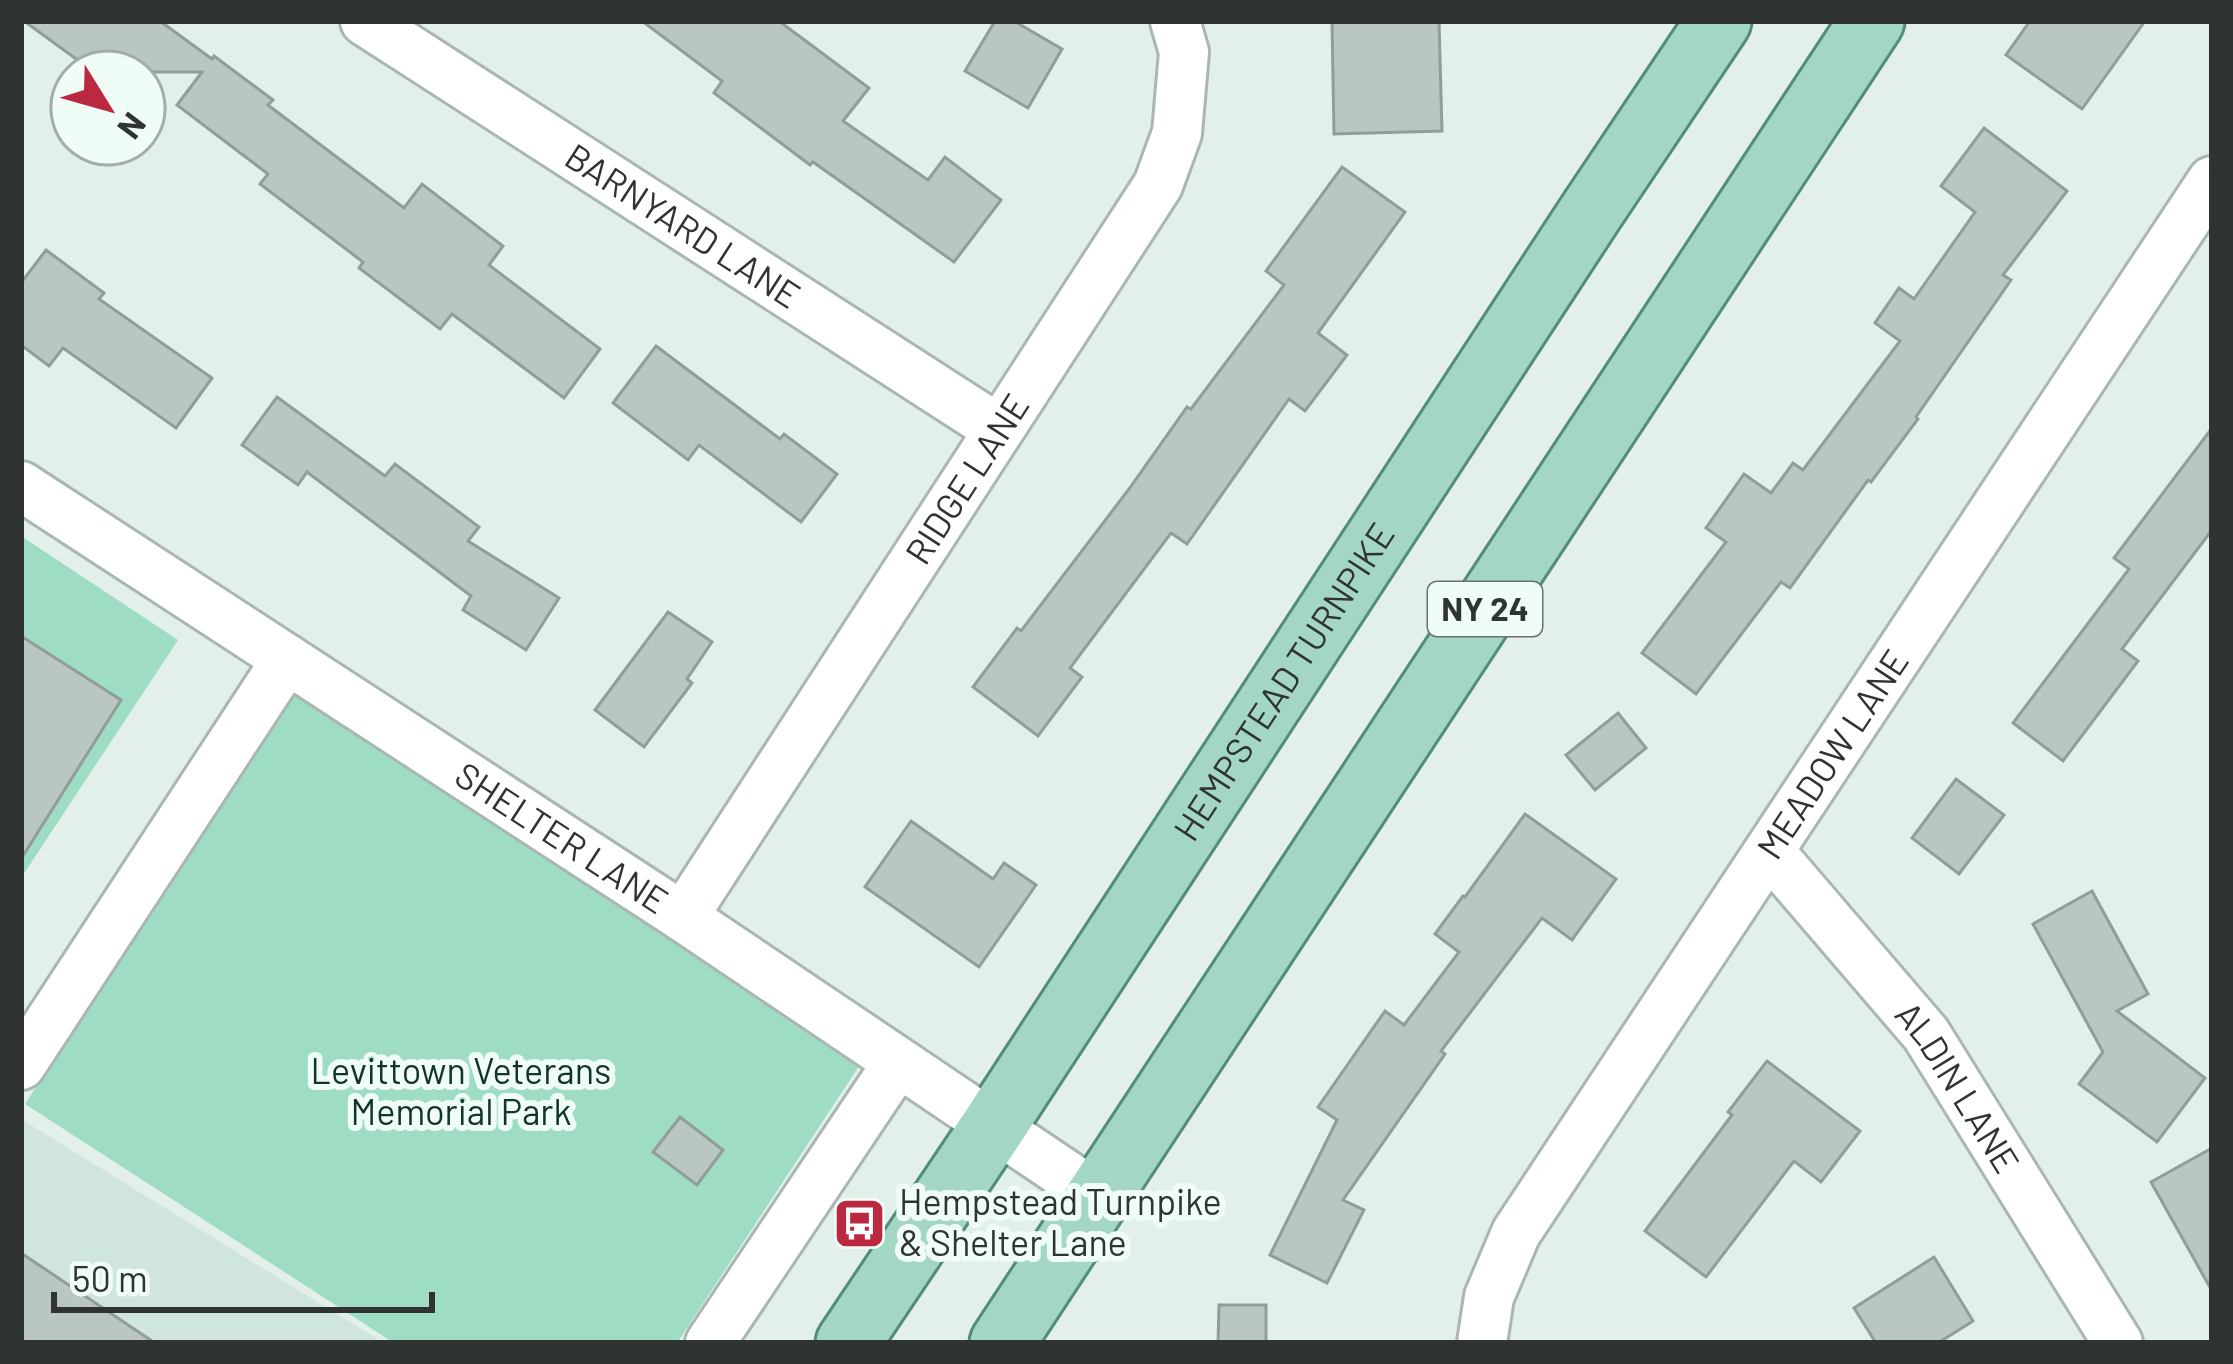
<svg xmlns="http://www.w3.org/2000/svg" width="2233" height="1364" font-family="Barlow,sans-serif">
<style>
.built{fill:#d0e5dc}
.green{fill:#9eddc4}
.building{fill:#bac6c1;stroke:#919d98;stroke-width:3}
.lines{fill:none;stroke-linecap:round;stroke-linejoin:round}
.minor-casing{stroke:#aab6b1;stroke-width:54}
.major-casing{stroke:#538c77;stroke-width:69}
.minor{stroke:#fff;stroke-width:48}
.major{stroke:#a3d7c4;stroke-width:63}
.labels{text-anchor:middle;stroke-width:12;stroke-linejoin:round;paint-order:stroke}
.shield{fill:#f0fdf7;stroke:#69706d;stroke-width:3}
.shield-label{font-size:33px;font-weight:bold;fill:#2f3432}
.street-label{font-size:36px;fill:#2f3432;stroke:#f0fdf7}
.park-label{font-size:36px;fill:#113529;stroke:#f0fdf7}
.poi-label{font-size:36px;fill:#2f3432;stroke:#f0fdf7;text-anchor:start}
</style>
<rect width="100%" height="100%" fill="#e3f0ea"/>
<path class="built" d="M 21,1119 L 384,1343 L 21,1343 Z"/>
<g class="green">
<path d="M 21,536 L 178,640 L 21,878 Z"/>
<path d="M 294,689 L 865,1057 L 677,1343 L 394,1343 L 25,1104 Z"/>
</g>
<g class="building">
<path d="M 24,21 L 160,21 L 212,59 L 214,56 L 273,100 L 268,105 L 404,208 L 422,184 L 503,246 L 489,265 L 600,349 L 564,398 L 452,314 L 440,329 L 359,268 L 363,262 L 260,184 L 268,174 L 177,105 L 202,72 L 94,72 Z"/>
<path d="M 642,21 L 779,21 L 869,88 L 843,121 L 928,180 L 945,157 L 1001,200 L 954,262 L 813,162 L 810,165 L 714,93 L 722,81 Z"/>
<path d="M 995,21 L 1014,21 L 1062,49 L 1028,108 L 965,71 Z"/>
<path d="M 1332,21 L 1439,21 L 1442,131 L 1334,134 Z"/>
<path d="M 2030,21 L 2145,21 L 2082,109 L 2006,55 Z"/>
<path d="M 1984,128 L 2067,191 L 2003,275 L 2011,280 L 1916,417 L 1918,419 L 1871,482 L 1868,480 L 1790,588 L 1781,582 L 1696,694 L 1642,653 L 1726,542 L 1706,528 L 1744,474 L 1771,493 L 1793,463 L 1803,470 L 1900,341 L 1875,323 L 1899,288 L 1914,299 L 1975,212 L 1941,186 Z"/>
<path d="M 1342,167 L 1405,212 L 1318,333 L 1347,355 L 1305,411 L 1289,399 L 1187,544 L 1171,533 L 1070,668 L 1082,677 L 1038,736 L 973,687 L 1017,628 L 1021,631 L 1129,489 L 1187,407 L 1191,409 L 1284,285 L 1266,271 Z"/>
<path d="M 46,250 L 104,293 L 99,299 L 212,378 L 176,428 L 63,348 L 49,366 L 21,345 L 21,283 Z"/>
<path d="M 656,346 L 780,439 L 784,434 L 837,474 L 801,522 L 699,445 L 688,460 L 613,403 Z"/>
<path d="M 277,397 L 385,476 L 395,464 L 479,527 L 468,541 L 559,598 L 526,650 L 463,610 L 471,596 L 307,472 L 298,485 L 242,445 Z"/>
<path d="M 2212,428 L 2212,530 L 2122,649 L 2138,661 L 2063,761 L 2013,723 L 2129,569 L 2114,558 Z"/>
<path d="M 668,612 L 712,642 L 687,679 L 692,683 L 644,747 L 595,710 Z"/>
<path d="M 21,636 L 121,700 L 21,859 Z"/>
<path d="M 1618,713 L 1646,748 L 1595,790 L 1566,755 Z"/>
<path d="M 1956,779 L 2004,815 L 1959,874 L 1912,838 Z"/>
<path d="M 1525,814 L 1616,879 L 1572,940 L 1542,918 L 1441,1051 L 1445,1054 L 1343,1200 L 1364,1210 L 1327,1283 L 1270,1255 L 1337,1120 L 1318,1107 L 1385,1011 L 1404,1025 L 1459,952 L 1435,934 L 1463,896 L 1465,897 Z"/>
<path d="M 911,821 L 993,879 L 1004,863 L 1036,885 L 979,967 L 865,887 Z"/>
<path d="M 2092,891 L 2148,994 L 2117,1011 L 2205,1078 L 2157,1142 L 2079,1084 L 2103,1052 L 2033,924 Z"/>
<path d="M 1767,1061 L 1860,1131 L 1821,1182 L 1794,1161 L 1706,1277 L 1645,1231 L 1732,1115 L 1728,1112 Z"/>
<path d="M 680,1117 L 723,1150 L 697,1185 L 653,1152 Z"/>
<path d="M 2212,1148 L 2212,1291 L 2151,1182 Z"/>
<path d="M 21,1253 L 155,1343 L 21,1343 Z"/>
<path d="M 1934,1257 L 1973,1321 L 1938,1343 L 1876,1343 L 1854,1308 Z"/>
<path d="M 1219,1305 L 1266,1305 L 1266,1343 L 1218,1343 Z"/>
</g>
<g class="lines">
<defs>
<g id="minor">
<path id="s1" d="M 365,21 L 998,429"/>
<path id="s2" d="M 21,486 L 683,917 L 1099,1197"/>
<path id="s3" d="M 1769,851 L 1926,1034 L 2118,1343"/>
<path id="s4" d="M 683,917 L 1158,185 L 1177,133 L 1184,52 L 1175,21"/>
<path d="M 21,1065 L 287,659"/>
<path d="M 710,1343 L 897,1064"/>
<path id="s5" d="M 1482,1343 L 1489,1297 L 1516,1233 L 2212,181"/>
</g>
<g id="major">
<path id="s6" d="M 848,1343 L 993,1127 L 1591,212 L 1719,21"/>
<path d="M 1002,1343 L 1872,21"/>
</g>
</defs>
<use href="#minor" class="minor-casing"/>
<use href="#major" class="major-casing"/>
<use href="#minor" class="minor"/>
<use href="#major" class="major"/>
</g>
<defs>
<symbol id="bus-square" viewBox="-11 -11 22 22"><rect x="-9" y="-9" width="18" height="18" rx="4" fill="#ba2940" stroke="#f0fdf7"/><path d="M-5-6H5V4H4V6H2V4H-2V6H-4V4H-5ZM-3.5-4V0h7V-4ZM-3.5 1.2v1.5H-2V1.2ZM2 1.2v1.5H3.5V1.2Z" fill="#fff"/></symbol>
</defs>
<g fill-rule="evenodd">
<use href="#bus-square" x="830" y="1194" width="59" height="59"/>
</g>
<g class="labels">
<rect class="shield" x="1428" y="582" width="114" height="54" rx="9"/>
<g class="shield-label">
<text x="1485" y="621">NY 24</text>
</g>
<g class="street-label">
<text dy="13" stroke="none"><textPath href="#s1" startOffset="378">BARNYARD LANE</textPath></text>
<text dy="13" stroke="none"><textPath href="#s4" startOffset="522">RIDGE LANE</textPath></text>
<text dy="13" stroke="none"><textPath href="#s6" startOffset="792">HEMPSTEAD TURNPIKE</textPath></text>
<text dy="13" stroke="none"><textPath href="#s5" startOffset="690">MEADOW LANE</textPath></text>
<text dy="13" stroke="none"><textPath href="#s2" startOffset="645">SHELTER LANE</textPath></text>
<text dy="13" stroke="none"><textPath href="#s3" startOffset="303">ALDIN LANE</textPath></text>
</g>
<g class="park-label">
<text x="461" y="1084">Levittown Veterans<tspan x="461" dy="41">Memorial Park</tspan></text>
</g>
<g class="poi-label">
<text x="899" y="1215">Hempstead Turnpike<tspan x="899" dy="41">&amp; Shelter Lane</tspan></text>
</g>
</g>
<rect width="2233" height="1364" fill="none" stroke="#2f3432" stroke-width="48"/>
<g transform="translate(108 108) rotate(127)"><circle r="57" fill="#f0fdf7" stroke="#a3ada8" stroke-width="3"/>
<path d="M0-9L21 45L0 30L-21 45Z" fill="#ba2940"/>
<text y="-18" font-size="33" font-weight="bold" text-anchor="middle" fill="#2f3432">N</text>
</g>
<path d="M54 1292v18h378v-18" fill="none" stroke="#2f3432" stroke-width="6"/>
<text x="72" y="1292" font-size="36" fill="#2f3432" stroke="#f0fdf7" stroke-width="9" paint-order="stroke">50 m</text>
</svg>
